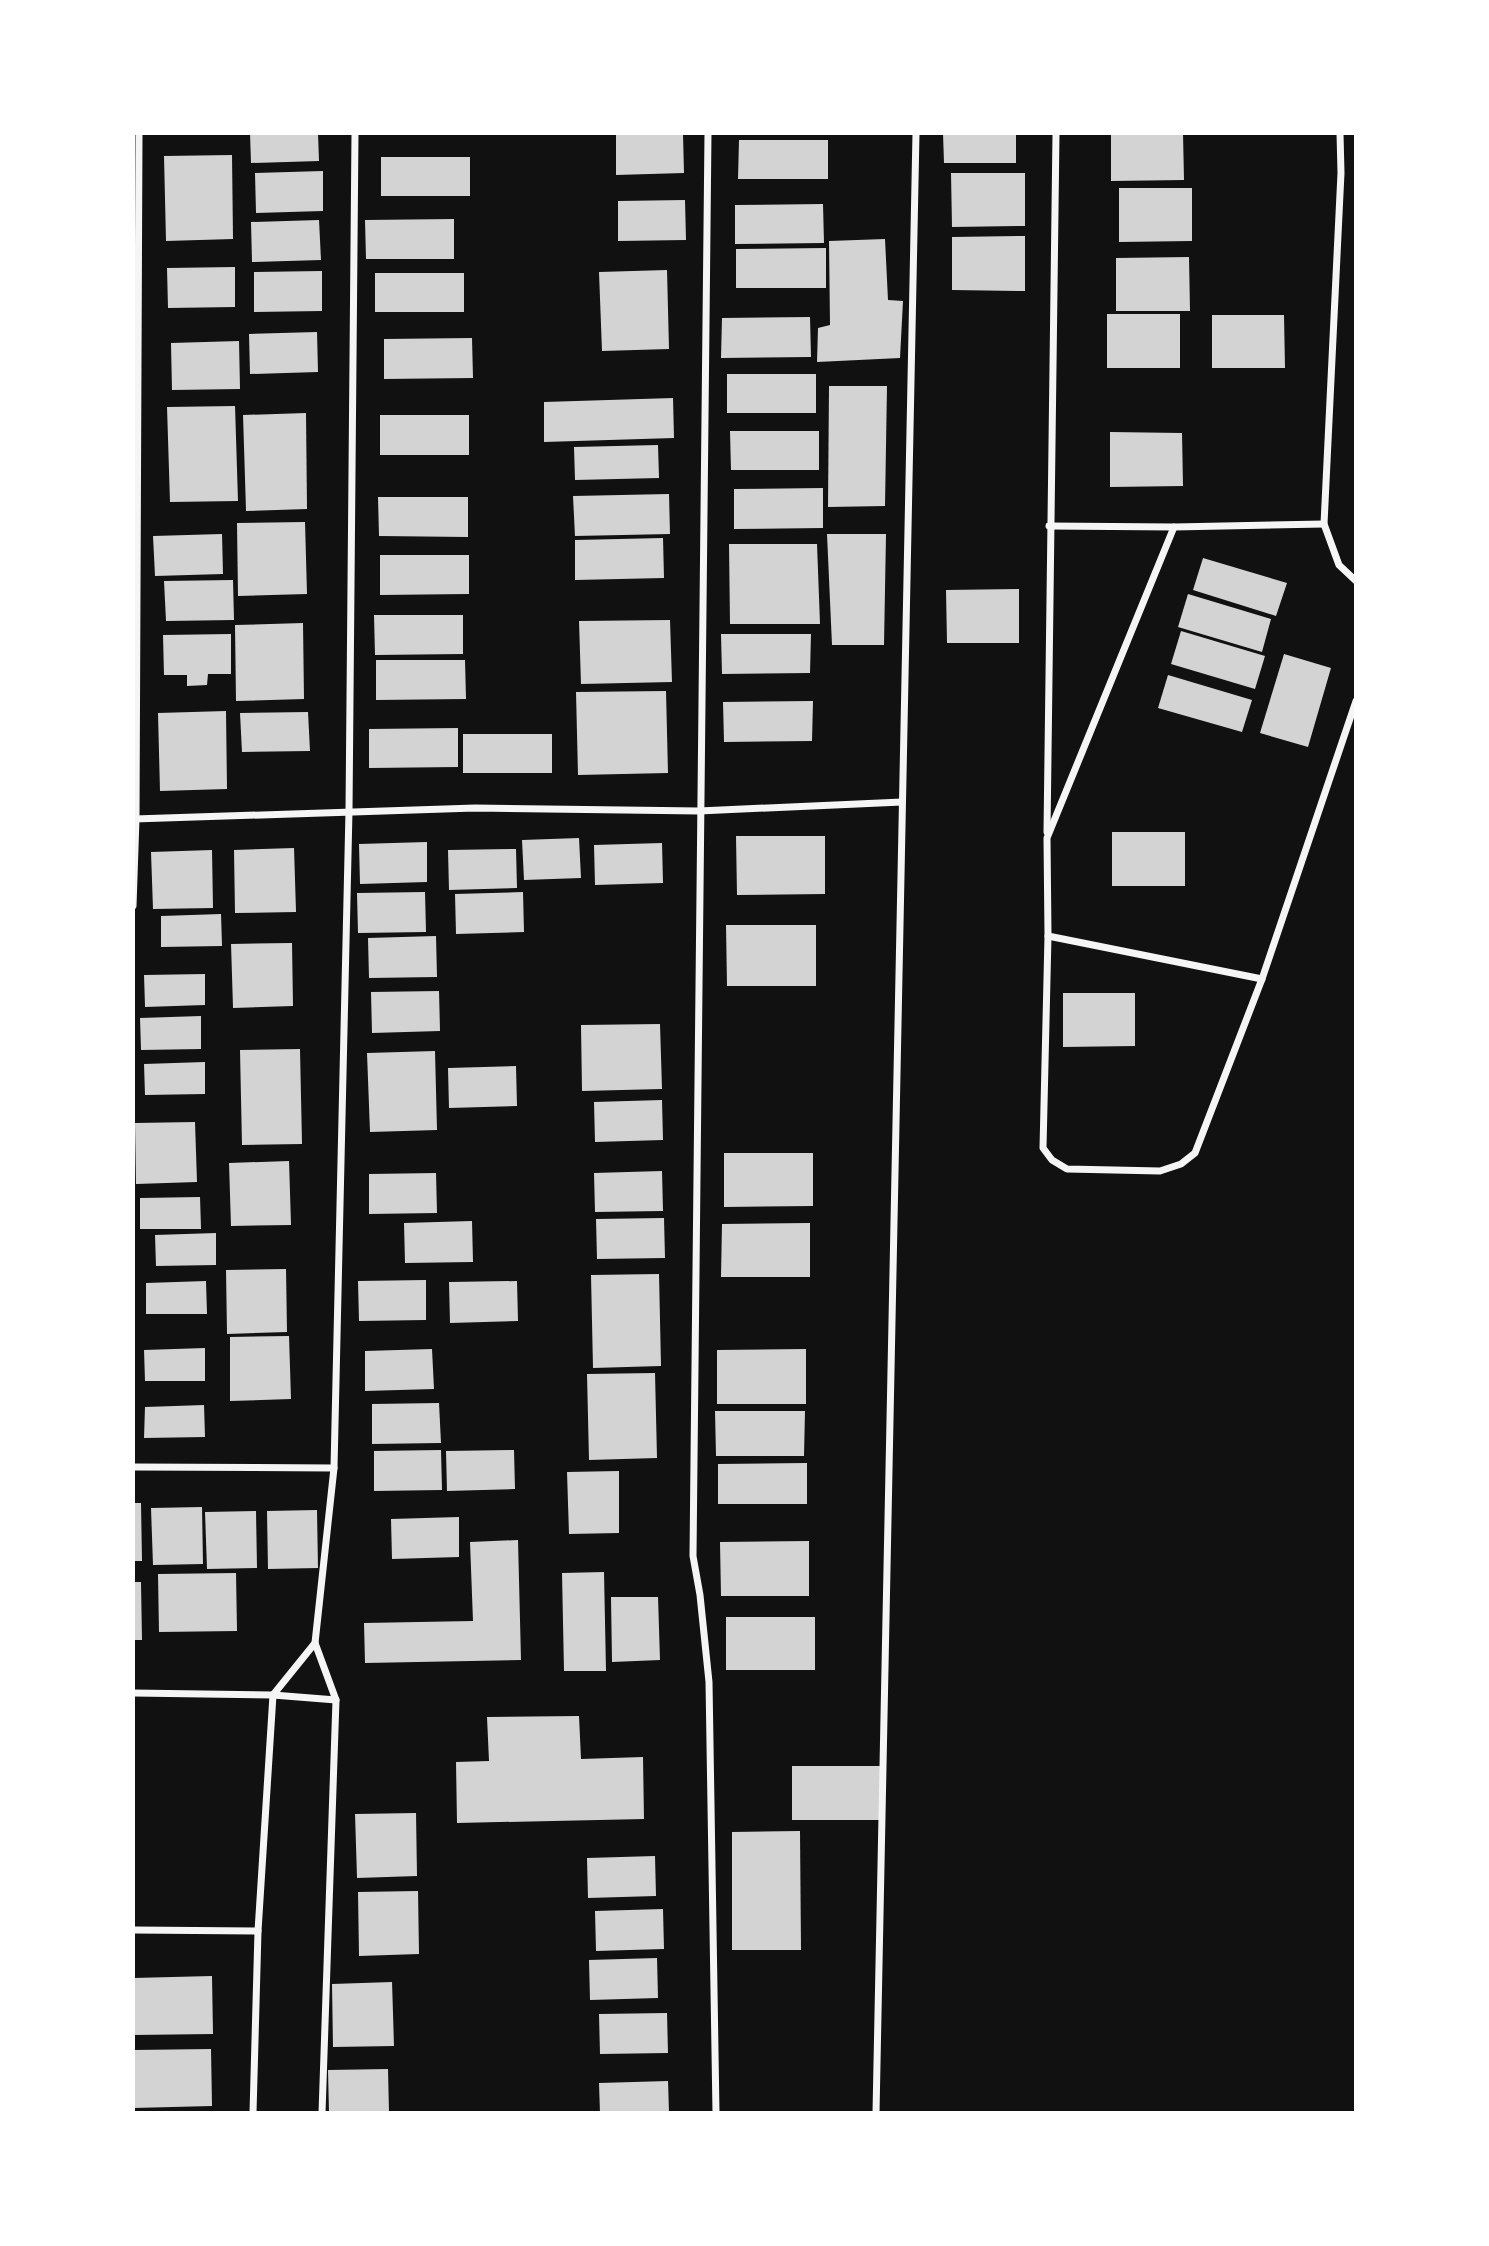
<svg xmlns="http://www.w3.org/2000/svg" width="1489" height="2246" font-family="'DM Sans',sans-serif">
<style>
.building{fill:#d3d3d3}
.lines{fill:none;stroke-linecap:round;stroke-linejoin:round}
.minor{stroke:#f5f5f5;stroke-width:7}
</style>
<rect width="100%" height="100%" fill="#111"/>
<g class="building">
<path d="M 250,133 L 318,133 L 319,161 L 251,163 Z"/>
<path d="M 943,133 L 1016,133 L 1016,163 L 944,163 Z"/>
<path d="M 1111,133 L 1183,133 L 1184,180 L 1111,181 Z"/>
<path d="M 683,134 L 684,173 L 616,175 L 616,135 Z"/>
<path d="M 739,140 L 828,140 L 828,179 L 738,179 Z"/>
<path d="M 232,155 L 233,239 L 166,241 L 164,156 Z"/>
<rect x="381" y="157" width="89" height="39"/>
<path d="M 323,171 L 323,211 L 256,213 L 255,173 Z"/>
<path d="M 951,173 L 1025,173 L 1025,226 L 952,227 Z"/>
<path d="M 1119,188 L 1192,188 L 1192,241 L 1119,242 Z"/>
<path d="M 685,200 L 686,240 L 618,241 L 618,201 Z"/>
<path d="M 823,204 L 824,243 L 735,244 L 735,205 Z"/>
<path d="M 454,219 L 454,259 L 366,259 L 365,220 Z"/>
<path d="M 319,220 L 321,260 L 252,262 L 251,222 Z"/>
<path d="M 1025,236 L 1025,291 L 952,290 L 952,237 Z"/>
<path d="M 885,239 L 888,300 L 903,301 L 900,358 L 817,362 L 818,328 L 830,325 L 829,241 Z"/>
<path d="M 826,248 L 826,288 L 736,288 L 736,249 Z"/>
<path d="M 1189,257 L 1190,311 L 1116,311 L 1116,258 Z"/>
<path d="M 235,267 L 235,307 L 168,308 L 167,268 Z"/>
<path d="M 667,270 L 669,349 L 602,351 L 599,272 Z"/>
<path d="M 322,271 L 322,311 L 254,312 L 254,272 Z"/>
<rect x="375" y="273" width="89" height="39"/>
<rect x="1107" y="314" width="73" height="54"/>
<path d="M 1212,315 L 1284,315 L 1285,368 L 1212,368 Z"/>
<path d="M 810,317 L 811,357 L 721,358 L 722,318 Z"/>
<path d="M 317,332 L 318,372 L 250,374 L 249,334 Z"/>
<path d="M 472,338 L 473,378 L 384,379 L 384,339 Z"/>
<path d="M 239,341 L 240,389 L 172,390 L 171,343 Z"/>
<rect x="727" y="374" width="89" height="39"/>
<path d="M 829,386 L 887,386 L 885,506 L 828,507 Z"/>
<path d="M 673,398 L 674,438 L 544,442 L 544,402 Z"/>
<path d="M 235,406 L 238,501 L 170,502 L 167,407 Z"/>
<path d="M 306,413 L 307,509 L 246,511 L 243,415 Z"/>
<rect x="380" y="415" width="89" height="40"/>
<path d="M 730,431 L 819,431 L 819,470 L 731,470 Z"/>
<path d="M 1110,432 L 1182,433 L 1183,486 L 1110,487 Z"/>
<path d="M 658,445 L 659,478 L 575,480 L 574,447 Z"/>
<path d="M 823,488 L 823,528 L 734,529 L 734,489 Z"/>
<path d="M 669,494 L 670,534 L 575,536 L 573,496 Z"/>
<path d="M 378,497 L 468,497 L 468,537 L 379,536 Z"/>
<path d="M 305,522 L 307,594 L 238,596 L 237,523 Z"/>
<path d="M 222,534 L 223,574 L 155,576 L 153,536 Z"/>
<path d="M 827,534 L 886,534 L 884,645 L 832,645 Z"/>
<path d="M 663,538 L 664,578 L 575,580 L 575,540 Z"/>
<path d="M 729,544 L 817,544 L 820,624 L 730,624 Z"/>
<path d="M 380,555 L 469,555 L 469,594 L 380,595 Z"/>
<path d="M 1203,558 L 1287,583 L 1276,616 L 1193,590 Z"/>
<path d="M 233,580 L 234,620 L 166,621 L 164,581 Z"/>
<path d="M 1019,589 L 1019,643 L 947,643 L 946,590 Z"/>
<path d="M 1188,594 L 1271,619 L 1262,652 L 1178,627 Z"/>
<path d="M 374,615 L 463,615 L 463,654 L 375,655 Z"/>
<path d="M 670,620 L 672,682 L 581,684 L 579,621 Z"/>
<path d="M 303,623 L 304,699 L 236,701 L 235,625 Z"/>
<path d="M 1181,631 L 1265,656 L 1255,689 L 1171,664 Z"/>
<path d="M 231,634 L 231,674 L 208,674 L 207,685 L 187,686 L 187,675 L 164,675 L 163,635 Z"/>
<path d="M 721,634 L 811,634 L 810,673 L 722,674 Z"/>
<path d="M 1284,654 L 1331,668 L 1308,747 L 1260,733 Z"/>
<path d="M 376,660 L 465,660 L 466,699 L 376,700 Z"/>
<path d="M 1168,675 L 1252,700 L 1242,732 L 1158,708 Z"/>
<path d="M 666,691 L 668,773 L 578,775 L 576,692 Z"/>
<path d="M 813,701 L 812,741 L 724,742 L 723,702 Z"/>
<path d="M 226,711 L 227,789 L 160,791 L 158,713 Z"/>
<path d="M 308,712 L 310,751 L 242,752 L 240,713 Z"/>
<path d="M 458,728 L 458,767 L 369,768 L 369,729 Z"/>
<rect x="463" y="734" width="89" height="39"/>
<rect x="1112" y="832" width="73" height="54"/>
<path d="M 736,836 L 825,836 L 825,894 L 737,895 Z"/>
<path d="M 579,838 L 581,878 L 524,880 L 522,840 Z"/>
<path d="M 427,842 L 427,882 L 360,884 L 359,844 Z"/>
<path d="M 662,843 L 663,883 L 595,885 L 594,845 Z"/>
<path d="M 294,848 L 296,912 L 235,913 L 234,850 Z"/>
<path d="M 516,849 L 517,888 L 449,890 L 448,850 Z"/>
<path d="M 212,850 L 213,908 L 153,909 L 151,852 Z"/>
<path d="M 425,892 L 426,932 L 358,933 L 357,893 Z"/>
<path d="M 523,892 L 524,932 L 456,934 L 455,894 Z"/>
<path d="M 221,914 L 222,946 L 161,947 L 161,916 Z"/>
<path d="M 726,925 L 816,925 L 816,986 L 727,986 Z"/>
<path d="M 436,936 L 437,977 L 369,978 L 368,938 Z"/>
<path d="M 292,943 L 293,1006 L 233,1008 L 231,944 Z"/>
<path d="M 205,974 L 205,1005 L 145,1007 L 144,975 Z"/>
<path d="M 439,991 L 440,1031 L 372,1033 L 371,992 Z"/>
<path d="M 1063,993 L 1135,993 L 1135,1046 L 1063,1047 Z"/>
<path d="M 201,1016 L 201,1049 L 141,1050 L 140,1018 Z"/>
<path d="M 660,1024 L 662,1089 L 582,1091 L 581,1025 Z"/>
<path d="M 300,1049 L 302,1144 L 242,1145 L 240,1050 Z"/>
<path d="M 435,1051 L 437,1130 L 370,1132 L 367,1053 Z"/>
<path d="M 205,1062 L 205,1094 L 145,1095 L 144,1064 Z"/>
<path d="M 516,1066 L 517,1106 L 449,1108 L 448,1068 Z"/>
<path d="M 662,1100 L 663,1140 L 595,1142 L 594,1102 Z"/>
<path d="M 195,1122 L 197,1182 L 136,1184 L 135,1123 Z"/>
<path d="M 724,1153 L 813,1153 L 813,1206 L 724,1207 Z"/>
<path d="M 289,1161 L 291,1225 L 231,1226 L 229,1163 Z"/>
<path d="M 662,1171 L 663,1211 L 595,1212 L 594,1173 Z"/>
<path d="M 436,1173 L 437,1213 L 369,1214 L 369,1174 Z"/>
<path d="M 200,1197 L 201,1229 L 140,1229 L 140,1198 Z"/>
<path d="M 664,1218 L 665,1258 L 597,1259 L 596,1219 Z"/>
<path d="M 472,1221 L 473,1262 L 405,1263 L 404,1223 Z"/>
<path d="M 810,1223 L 810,1277 L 721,1277 L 722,1224 Z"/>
<path d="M 216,1233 L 216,1265 L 156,1266 L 155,1235 Z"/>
<path d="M 286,1269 L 287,1332 L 227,1334 L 226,1270 Z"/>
<path d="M 659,1274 L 661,1366 L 593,1368 L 591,1275 Z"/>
<path d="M 426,1280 L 426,1320 L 359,1321 L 358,1281 Z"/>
<path d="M 206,1281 L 207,1314 L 146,1314 L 146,1283 Z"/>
<path d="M 517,1281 L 518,1321 L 450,1323 L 449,1282 Z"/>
<path d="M 289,1336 L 291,1399 L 230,1401 L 230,1337 Z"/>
<path d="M 205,1348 L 205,1381 L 145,1381 L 144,1350 Z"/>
<path d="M 432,1349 L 434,1389 L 365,1391 L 365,1351 Z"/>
<path d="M 806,1349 L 806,1404 L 717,1404 L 717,1350 Z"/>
<path d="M 655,1373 L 657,1458 L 589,1460 L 587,1374 Z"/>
<path d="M 439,1403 L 441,1443 L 372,1444 L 372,1404 Z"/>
<path d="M 204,1405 L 205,1437 L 144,1438 L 145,1407 Z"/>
<path d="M 715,1411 L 805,1411 L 804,1456 L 716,1456 Z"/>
<path d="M 441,1450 L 442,1490 L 374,1491 L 374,1451 Z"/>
<path d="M 514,1450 L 515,1489 L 447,1491 L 446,1451 Z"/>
<path d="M 807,1463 L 807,1504 L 718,1504 L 718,1464 Z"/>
<path d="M 619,1471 L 619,1533 L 569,1534 L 567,1472 Z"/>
<path d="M 133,1503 L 141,1503 L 142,1561 L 133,1561 Z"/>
<path d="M 202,1507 L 203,1564 L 153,1565 L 151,1508 Z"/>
<path d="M 317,1510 L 318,1568 L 268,1569 L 267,1511 Z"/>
<path d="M 256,1511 L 257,1568 L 207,1569 L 205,1512 Z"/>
<path d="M 459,1517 L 459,1557 L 392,1559 L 391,1519 Z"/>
<path d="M 518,1540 L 521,1660 L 365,1663 L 364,1623 L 473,1621 L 470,1542 Z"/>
<path d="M 809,1541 L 809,1596 L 721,1596 L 720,1542 Z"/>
<path d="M 604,1572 L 606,1671 L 564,1671 L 562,1573 Z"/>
<path d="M 236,1573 L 237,1631 L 159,1632 L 158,1574 Z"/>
<path d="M 133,1582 L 141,1582 L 142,1640 L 133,1640 Z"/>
<path d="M 611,1597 L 658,1597 L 660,1660 L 612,1662 Z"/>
<rect x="726" y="1617" width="89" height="53"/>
<path d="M 579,1716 L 581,1759 L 643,1757 L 644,1819 L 457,1823 L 456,1762 L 489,1761 L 487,1717 Z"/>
<path d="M 792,1766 L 880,1766 L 881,1820 L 792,1820 Z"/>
<path d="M 416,1813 L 417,1876 L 357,1878 L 355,1814 Z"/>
<path d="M 800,1831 L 801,1950 L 732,1950 L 732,1832 Z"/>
<path d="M 655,1856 L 656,1896 L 588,1898 L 587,1858 Z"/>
<path d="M 418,1891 L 419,1954 L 359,1956 L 358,1892 Z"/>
<path d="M 663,1909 L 664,1949 L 596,1951 L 595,1911 Z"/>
<path d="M 657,1958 L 658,1998 L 590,2000 L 589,1960 Z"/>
<path d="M 212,1976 L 213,2034 L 133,2035 L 133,1978 Z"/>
<path d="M 392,1982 L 394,2046 L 333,2047 L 332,1984 Z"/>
<path d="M 667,2013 L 668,2053 L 600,2054 L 599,2014 Z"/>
<path d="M 211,2049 L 212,2106 L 133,2108 L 133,2050 Z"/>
<path d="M 388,2069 L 389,2113 L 329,2113 L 328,2070 Z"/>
<path d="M 668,2081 L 669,2113 L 600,2113 L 599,2083 Z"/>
</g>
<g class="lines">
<g class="minor">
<path d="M 708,133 L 693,1556 L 700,1595 L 709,1682 L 716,2113"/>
<path d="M 1340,133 L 1341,173 L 1324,524 L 1339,565 L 1356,581"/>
<path d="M 1049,526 L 1174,527 L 1324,524"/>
<path d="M 1174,527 L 1047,838 L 1048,936 L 1043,1148 L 1052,1160 L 1067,1169 L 1160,1171 L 1181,1164 L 1195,1153 L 1262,979 L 1356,701"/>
<path d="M 134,819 L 475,808 L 699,811 L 902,802"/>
<path d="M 1047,832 L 1056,133"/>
<path d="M 133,906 L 136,819 L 139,133"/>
<path d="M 1048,936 L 1262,979"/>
<path d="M 133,1467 L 334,1468"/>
<path d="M 133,1693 L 273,1695 L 336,1700"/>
<path d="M 133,1930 L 258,1931"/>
<path d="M 253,2113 L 258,1931 L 273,1695 L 315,1643"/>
<path d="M 322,2113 L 336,1700 L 315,1643 L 334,1468 L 349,811 L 355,133"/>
<path d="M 876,2113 L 916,133"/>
</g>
</g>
<rect width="1489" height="2246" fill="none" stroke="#ffffff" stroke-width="270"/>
</svg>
